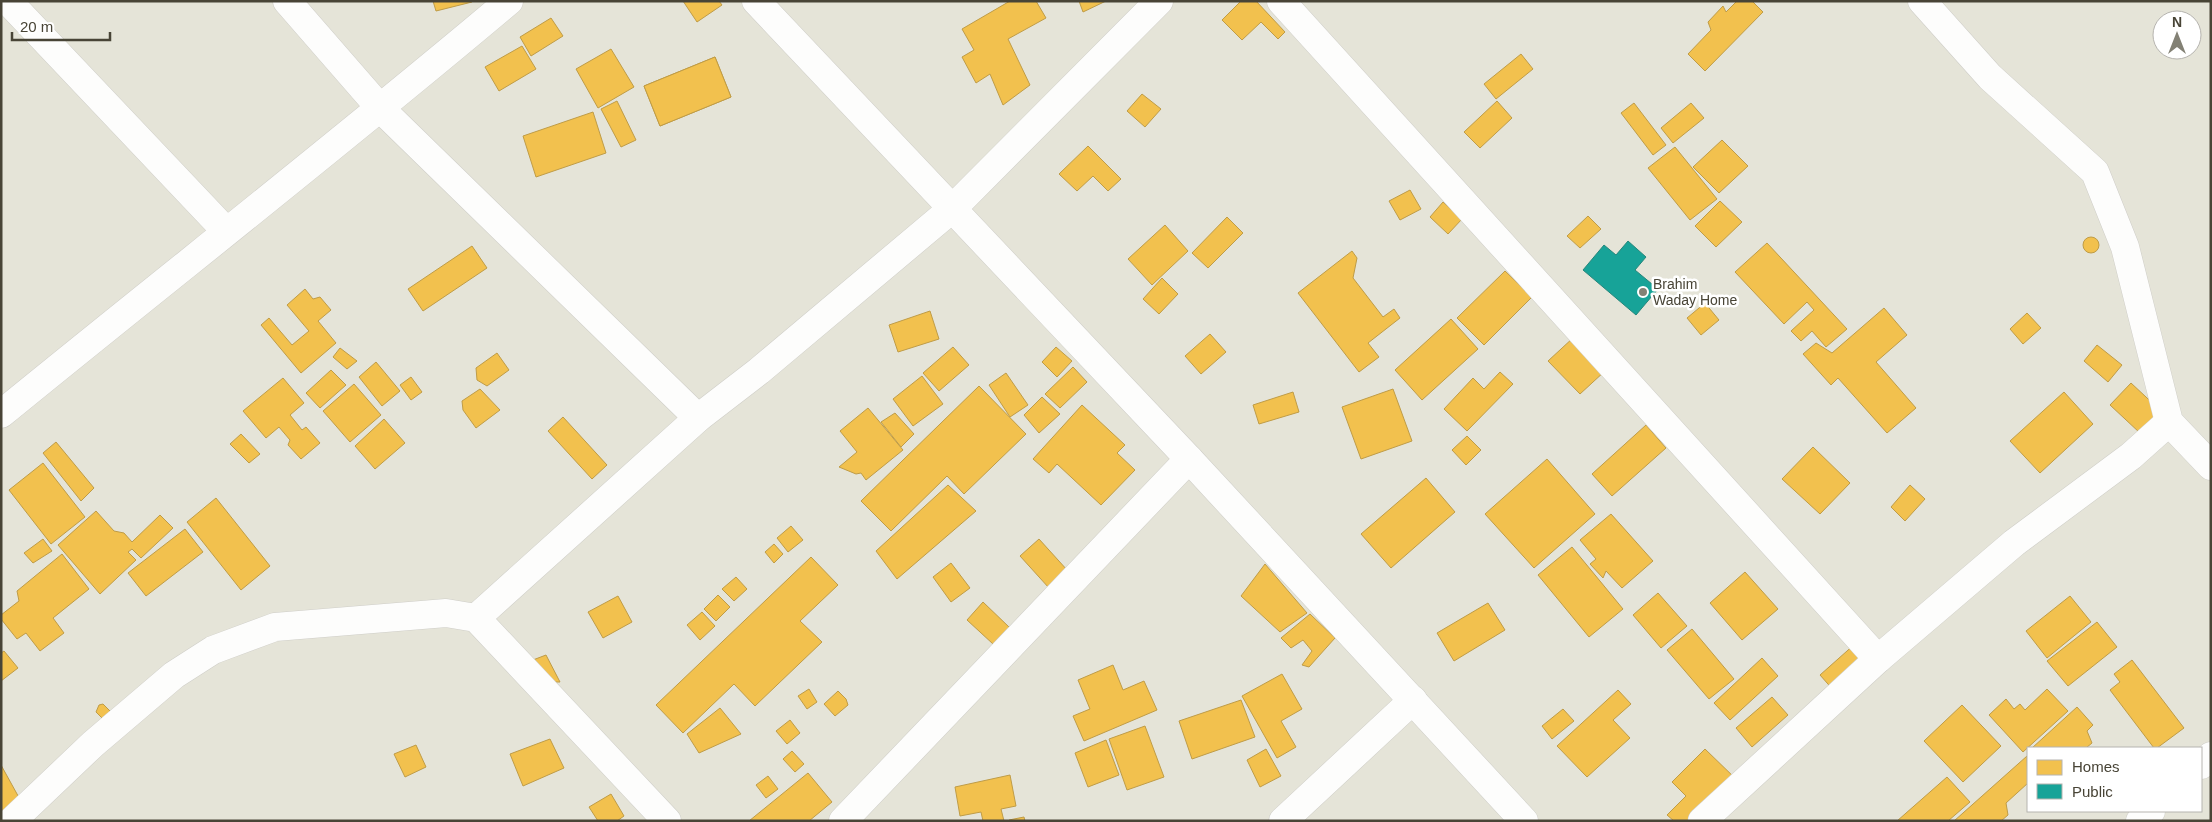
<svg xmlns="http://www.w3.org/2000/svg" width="2212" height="822" font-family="Arial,sans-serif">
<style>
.residential{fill:#e5e4d8;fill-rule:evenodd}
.homes{fill:#f2c14e;stroke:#bf9c47}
.public{fill:#17a398;stroke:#26867b}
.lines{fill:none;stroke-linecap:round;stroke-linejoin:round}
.street-casing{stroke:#cfcec8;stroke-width:29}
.street{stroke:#fdfdfc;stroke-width:28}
.poi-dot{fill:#838175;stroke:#fff;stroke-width:2}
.labels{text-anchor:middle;stroke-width:5;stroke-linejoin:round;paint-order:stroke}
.poi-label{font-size:14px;fill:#484436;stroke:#fff;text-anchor:start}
</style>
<rect width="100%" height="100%" fill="#f1f1eb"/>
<path class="residential" d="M 1,1 L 2211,1 L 2211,821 L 1,821 ZM 2162,20 L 2192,20 L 2192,50 L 2162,50 ZM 2028,748 L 2201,748 L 2201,811 L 2028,811 Z"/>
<g class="homes">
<path d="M 433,1 L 472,1 L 472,2 L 436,11 Z"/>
<path d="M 683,1 L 719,1 L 722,5 L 697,22 Z"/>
<path d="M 1010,1 L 1036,1 L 1046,18 L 1008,39 L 1030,85 L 1003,105 L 990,74 L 976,83 L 962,57 L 974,50 L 962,29 Z"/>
<path d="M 1079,1 L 1106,1 L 1083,12 Z"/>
<path d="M 1241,1 L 1256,1 L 1285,32 L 1278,39 L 1261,22 L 1242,40 L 1222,20 Z"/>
<path d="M 1737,1 L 1752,1 L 1763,12 L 1705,71 L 1688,54 L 1711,30 L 1708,22 L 1723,6 L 1726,12 Z"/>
<path d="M 551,18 L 563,36 L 531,56 L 520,37 Z"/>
<path d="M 522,46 L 536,69 L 499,91 L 485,67 Z"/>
<path d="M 611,49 L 634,87 L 598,108 L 576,69 Z"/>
<path d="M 1521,54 L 1533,69 L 1496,99 L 1484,84 Z"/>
<path d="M 715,57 L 731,97 L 660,126 L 644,86 Z"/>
<path d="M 715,57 L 731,97 L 660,126 L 644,86 Z"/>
<path d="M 1142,94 L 1161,109 L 1145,127 L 1127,111 Z"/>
<path d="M 617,101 L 636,140 L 621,147 L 601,109 Z"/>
<path d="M 1497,101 L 1512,118 L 1480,148 L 1464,132 Z"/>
<path d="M 1634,103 L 1666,145 L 1653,155 L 1621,113 Z"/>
<path d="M 1691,103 L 1704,118 L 1673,143 L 1661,128 Z"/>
<path d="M 593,112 L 606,153 L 536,177 L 523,136 Z"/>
<path d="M 1722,140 L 1748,166 L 1719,193 L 1693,167 Z"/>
<path d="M 1088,146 L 1121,179 L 1108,191 L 1093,176 L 1077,191 L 1059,174 Z"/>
<path d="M 1675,147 L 1717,199 L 1690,220 L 1648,168 Z"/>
<path d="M 1410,190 L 1421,209 L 1400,220 L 1389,201 Z"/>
<path d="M 1720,201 L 1742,222 L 1716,247 L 1695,226 Z"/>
<path d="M 1443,202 L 1462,219 L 1448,234 L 1430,217 Z"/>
<path d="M 1588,216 L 1601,229 L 1580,248 L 1567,236 Z"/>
<path d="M 1227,217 L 1243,233 L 1208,268 L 1192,253 Z"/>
<path d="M 1165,225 L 1188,251 L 1152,285 L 1128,259 Z"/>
<circle cx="2091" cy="245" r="8"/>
<path d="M 1767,243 L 1847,329 L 1826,347 L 1812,331 L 1801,341 L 1791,331 L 1814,310 L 1807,302 L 1784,324 L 1735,272 Z"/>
<path d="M 472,246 L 487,268 L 423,311 L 408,289 Z"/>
<path d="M 1352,251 L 1357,258 L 1353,278 L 1383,317 L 1394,309 L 1400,318 L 1368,343 L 1379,357 L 1359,372 L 1298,293 Z"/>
<path d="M 1505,271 L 1532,297 L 1484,345 L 1457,318 Z"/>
<path d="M 1162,278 L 1178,294 L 1159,314 L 1143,299 Z"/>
<path d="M 305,289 L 313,299 L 320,297 L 331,310 L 318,321 L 336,343 L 301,373 L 261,325 L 269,318 L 292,345 L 309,331 L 287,305 Z"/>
<path d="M 1705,303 L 1719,320 L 1701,335 L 1687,318 Z"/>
<path d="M 1884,308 L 1907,335 L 1876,362 L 1916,408 L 1887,433 L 1838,378 L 1831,385 L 1803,354 L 1816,343 L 1832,353 Z"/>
<path d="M 930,311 L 939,339 L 898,352 L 889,325 Z"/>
<path d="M 2027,313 L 2041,328 L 2023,344 L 2010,329 Z"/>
<path d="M 1451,319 L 1478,349 L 1422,400 L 1395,370 Z"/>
<path d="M 1210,334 L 1226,352 L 1201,374 L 1185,356 Z"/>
<path d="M 1574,337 L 1605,371 L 1580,394 L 1548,361 Z"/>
<path d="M 2097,345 L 2122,365 L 2108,382 L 2084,361 Z"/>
<path d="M 953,347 L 969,365 L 939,391 L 923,373 Z"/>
<path d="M 1056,347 L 1072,361 L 1057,377 L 1042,362 Z"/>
<path d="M 340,348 L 357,361 L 347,369 L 333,357 Z"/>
<path d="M 497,353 L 509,370 L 487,386 L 477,380 L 476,368 Z"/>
<path d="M 376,362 L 400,391 L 382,406 L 359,377 Z"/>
<path d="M 1073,367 L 1087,382 L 1060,408 L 1045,394 Z"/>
<path d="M 331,370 L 346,385 L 320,408 L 306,393 Z"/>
<path d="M 1500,372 L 1513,384 L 1467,431 L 1444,409 L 1473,378 L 1484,389 Z"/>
<path d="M 1006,373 L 1028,405 L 1010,417 L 989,385 Z"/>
<path d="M 922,376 L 943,404 L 913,426 L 893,399 Z"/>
<path d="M 411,377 L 422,392 L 411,400 L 400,385 Z"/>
<path d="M 283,378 L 304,403 L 290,415 L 302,430 L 306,427 L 320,443 L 301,459 L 288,445 L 290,440 L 279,427 L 266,438 L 243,411 Z"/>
<path d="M 2131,383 L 2161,411 L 2140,433 L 2110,405 Z"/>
<path d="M 354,384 L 381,415 L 350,442 L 323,411 Z"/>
<path d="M 979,386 L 1026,434 L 964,494 L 947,476 L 891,531 L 861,501 Z"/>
<path d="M 480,389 L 500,410 L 476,428 L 463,410 L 462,401 Z"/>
<path d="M 1393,389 L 1412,441 L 1361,459 L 1342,407 Z"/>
<path d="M 1293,392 L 1299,412 L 1259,424 L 1253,405 Z"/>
<path d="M 2064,392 L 2093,424 L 2040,473 L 2010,441 Z"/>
<path d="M 1042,397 L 1060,414 L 1039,433 L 1024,415 Z"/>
<path d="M 1082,405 L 1125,445 L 1117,453 L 1135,470 L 1101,505 L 1057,464 L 1049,473 L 1033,459 Z"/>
<path d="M 868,408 L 903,450 L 866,480 L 861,473 L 856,474 L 839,467 L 857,452 L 840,431 Z"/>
<path d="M 895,413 L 914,434 L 901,447 L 881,422 Z"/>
<path d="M 563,417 L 607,465 L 592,479 L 548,431 Z"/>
<path d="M 384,419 L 405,443 L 375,469 L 355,446 Z"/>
<path d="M 1646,425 L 1666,448 L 1612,496 L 1592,474 Z"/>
<path d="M 241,434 L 260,454 L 249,463 L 230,444 Z"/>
<path d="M 1467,436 L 1481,450 L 1466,465 L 1452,450 Z"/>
<path d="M 56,442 L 94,488 L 81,501 L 43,453 Z"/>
<path d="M 1813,447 L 1850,483 L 1820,514 L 1782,479 Z"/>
<path d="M 1547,459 L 1595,514 L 1534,568 L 1485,514 Z"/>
<path d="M 43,463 L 85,517 L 51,544 L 9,490 Z"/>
<path d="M 1426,478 L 1455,512 L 1391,568 L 1361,534 Z"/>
<path d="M 948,485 L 976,511 L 897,579 L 876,551 Z"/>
<path d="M 1910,485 L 1925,499 L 1905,521 L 1891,507 Z"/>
<path d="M 216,498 L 270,566 L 241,590 L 187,522 Z"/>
<path d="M 96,511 L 114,531 L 124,533 L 132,542 L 160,515 L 173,528 L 141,558 L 132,549 L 128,552 L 136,560 L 100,594 L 58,545 Z"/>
<path d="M 1611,514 L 1653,561 L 1622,588 L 1606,571 L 1603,578 L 1590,564 L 1596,559 L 1580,540 Z"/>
<path d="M 791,526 L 803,540 L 788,552 L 777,538 Z"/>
<path d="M 185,529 L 203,552 L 146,596 L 128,573 Z"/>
<path d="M 43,539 L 52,551 L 33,563 L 24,553 Z"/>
<path d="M 1039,539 L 1068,571 L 1049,588 L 1020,556 Z"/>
<path d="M 774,544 L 783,554 L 774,563 L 765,552 Z"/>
<path d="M 1572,547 L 1623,609 L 1589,637 L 1538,575 Z"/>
<path d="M 62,554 L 89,589 L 53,618 L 64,633 L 40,651 L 26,633 L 17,639 L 1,619 L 1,615 L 19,601 L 17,591 Z"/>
<path d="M 811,557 L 838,585 L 800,621 L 822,642 L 755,706 L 734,684 L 683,733 L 656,705 Z"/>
<path d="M 951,563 L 970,588 L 951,602 L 933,577 Z"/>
<path d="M 1265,564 L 1307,613 L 1280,632 L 1241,596 Z"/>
<path d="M 1745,572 L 1778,609 L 1742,640 L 1710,603 Z"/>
<path d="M 736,577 L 747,589 L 734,601 L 722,589 Z"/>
<path d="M 1658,593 L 1687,626 L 1661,648 L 1633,615 Z"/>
<path d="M 718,595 L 730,607 L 716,621 L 704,609 Z"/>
<path d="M 618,596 L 632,622 L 603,638 L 588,612 Z"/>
<path d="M 2070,596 L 2091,622 L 2047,658 L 2026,631 Z"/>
<path d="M 983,602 L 1009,627 L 993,644 L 967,620 Z"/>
<path d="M 1488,603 L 1505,630 L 1454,661 L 1437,633 Z"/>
<path d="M 702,612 L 715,626 L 700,640 L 687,625 Z"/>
<path d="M 1310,614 L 1335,638 L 1309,667 L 1302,665 L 1312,651 L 1303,640 L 1291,648 L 1281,638 Z"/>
<path d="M 2097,622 L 2117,647 L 2068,686 L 2047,661 Z"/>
<path d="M 1692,629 L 1734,679 L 1709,699 L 1667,650 Z"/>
<path d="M 1856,643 L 1871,660 L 1835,692 L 1820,675 Z"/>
<path d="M 4,651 L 18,668 L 1,681 L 1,653 Z"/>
<path d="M 546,655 L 560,682 L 541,682 L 525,663 Z"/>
<path d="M 1762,658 L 1778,676 L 1730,720 L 1714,703 Z"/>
<path d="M 2132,660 L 2184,728 L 2157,748 L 2154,748 L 2110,690 L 2120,682 L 2114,674 Z"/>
<path d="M 1113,665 L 1123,690 L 1144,681 L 1157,710 L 1084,741 L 1073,716 L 1090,709 L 1078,680 Z"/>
<path d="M 1282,674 L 1302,709 L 1281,721 L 1296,747 L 1277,758 L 1242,696 Z"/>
<path d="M 809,689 L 817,702 L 807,709 L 798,696 Z"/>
<path d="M 2047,689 L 2068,711 L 2023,752 L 1989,715 L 2006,699 L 2014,709 L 2020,704 L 2025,710 Z"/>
<path d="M 1618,690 L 1631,704 L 1613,720 L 1630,738 L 1587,777 L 1557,746 Z"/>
<path d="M 838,691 L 846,699 L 848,705 L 835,716 L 824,704 Z"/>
<path d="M 1772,697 L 1788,715 L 1752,747 L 1736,728 Z"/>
<path d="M 1241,700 L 1255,737 L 1192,759 L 1179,721 Z"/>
<path d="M 103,704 L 117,718 L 103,724 L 102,718 L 96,712 L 99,705 Z"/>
<path d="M 1962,705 L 2001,746 L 1963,782 L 1924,741 Z"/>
<path d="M 2077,707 L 2093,725 L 2087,731 L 2092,743 L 2086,748 L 2032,748 Z"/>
<path d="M 720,708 L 741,734 L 699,753 L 687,734 Z"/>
<path d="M 1563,709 L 1574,721 L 1552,739 L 1542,726 Z"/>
<path d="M 790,720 L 800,733 L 787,744 L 776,731 Z"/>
<path d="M 1145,726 L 1164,777 L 1127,790 L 1109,739 Z"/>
<path d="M 550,739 L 564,768 L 523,786 L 510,754 Z"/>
<path d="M 1106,740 L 1119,775 L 1088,787 L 1075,753 Z"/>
<path d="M 416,745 L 426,767 L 405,777 L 394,754 Z"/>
<path d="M 1266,749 L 1281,776 L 1260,787 L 1247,760 Z"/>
<path d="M 1705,749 L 1737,780 L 1697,821 L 1674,821 L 1667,815 L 1686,796 L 1672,782 Z"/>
<path d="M 792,751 L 804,764 L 795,772 L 783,759 Z"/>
<path d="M 2027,756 L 2028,783 L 2006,803 L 2008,815 L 2001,821 L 1954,821 Z"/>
<path d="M 1,765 L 22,803 L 1,814 Z"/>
<path d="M 808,773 L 832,802 L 809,821 L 749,821 Z"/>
<path d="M 1010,775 L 1016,806 L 1001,809 L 1004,821 L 983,821 L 981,812 L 960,816 L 955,787 Z"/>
<path d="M 768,776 L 778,789 L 766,798 L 756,785 Z"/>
<path d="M 1947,777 L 1970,802 L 1948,821 L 1897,821 Z"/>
<path d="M 611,794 L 624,816 L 617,821 L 598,821 L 589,807 Z"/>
<path d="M 1024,817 L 1025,821 L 1009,821 L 1009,820 Z"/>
</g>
<path class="public" d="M 1628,241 L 1646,257 L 1635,270 L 1658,289 L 1636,315 L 1583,270 L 1604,245 L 1616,255 Z"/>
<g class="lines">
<defs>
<g id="street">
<path d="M 8,1 L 226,231"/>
<path d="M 287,1 L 381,109 L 698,418"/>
<path d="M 756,1 L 1189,459 L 1524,821"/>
<path d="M 1281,1 L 1878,659"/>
<path d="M 1922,1 L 1990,77 L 2095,172 L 2125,247 L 2169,422 L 2211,466"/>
<path d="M 1,414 C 170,276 342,142 509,1"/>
<path d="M 476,618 L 698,418 L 759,371 L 953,208 L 1159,1"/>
<path d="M 2201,765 L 2211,756"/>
<path d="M 12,821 L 93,744 L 174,675 L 213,650 L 275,627 L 446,613 L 476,618 L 667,821"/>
<path d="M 843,821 L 1189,459"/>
<path d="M 1283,821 L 1413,700"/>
<path d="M 1702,821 L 1878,659 L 2014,543 L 2131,456 L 2169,422"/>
<path d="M 2140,821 L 2151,811"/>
</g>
</defs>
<use href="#street" class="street-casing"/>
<use href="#street" class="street"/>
</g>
<circle class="poi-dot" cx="1643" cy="292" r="5"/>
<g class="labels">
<g class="poi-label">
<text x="1653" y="289">Brahim<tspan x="1653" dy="16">Waday Home</tspan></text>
</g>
</g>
<rect width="2212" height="822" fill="none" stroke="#484436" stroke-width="5"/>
<rect x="2027" y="747" width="175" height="65" fill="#ffffff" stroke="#b6b4af"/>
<rect x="2037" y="760" width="25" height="15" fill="#f2c14e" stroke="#b6b4af"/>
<text x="2072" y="772" font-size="15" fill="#484436">Homes</text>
<rect x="2037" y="784" width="25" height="15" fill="#17a398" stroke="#b6b4af"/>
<text x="2072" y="797" font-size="15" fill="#484436">Public</text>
<g transform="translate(2177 35)"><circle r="24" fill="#ffffff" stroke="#b6b4af"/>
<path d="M0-4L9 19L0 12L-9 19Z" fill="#838175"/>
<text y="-8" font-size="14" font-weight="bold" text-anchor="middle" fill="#484436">N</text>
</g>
<path d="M12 32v8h98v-8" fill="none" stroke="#484436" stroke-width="2.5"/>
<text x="20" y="32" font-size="15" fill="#484436" stroke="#ffffff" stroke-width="4" paint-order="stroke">20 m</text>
</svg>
